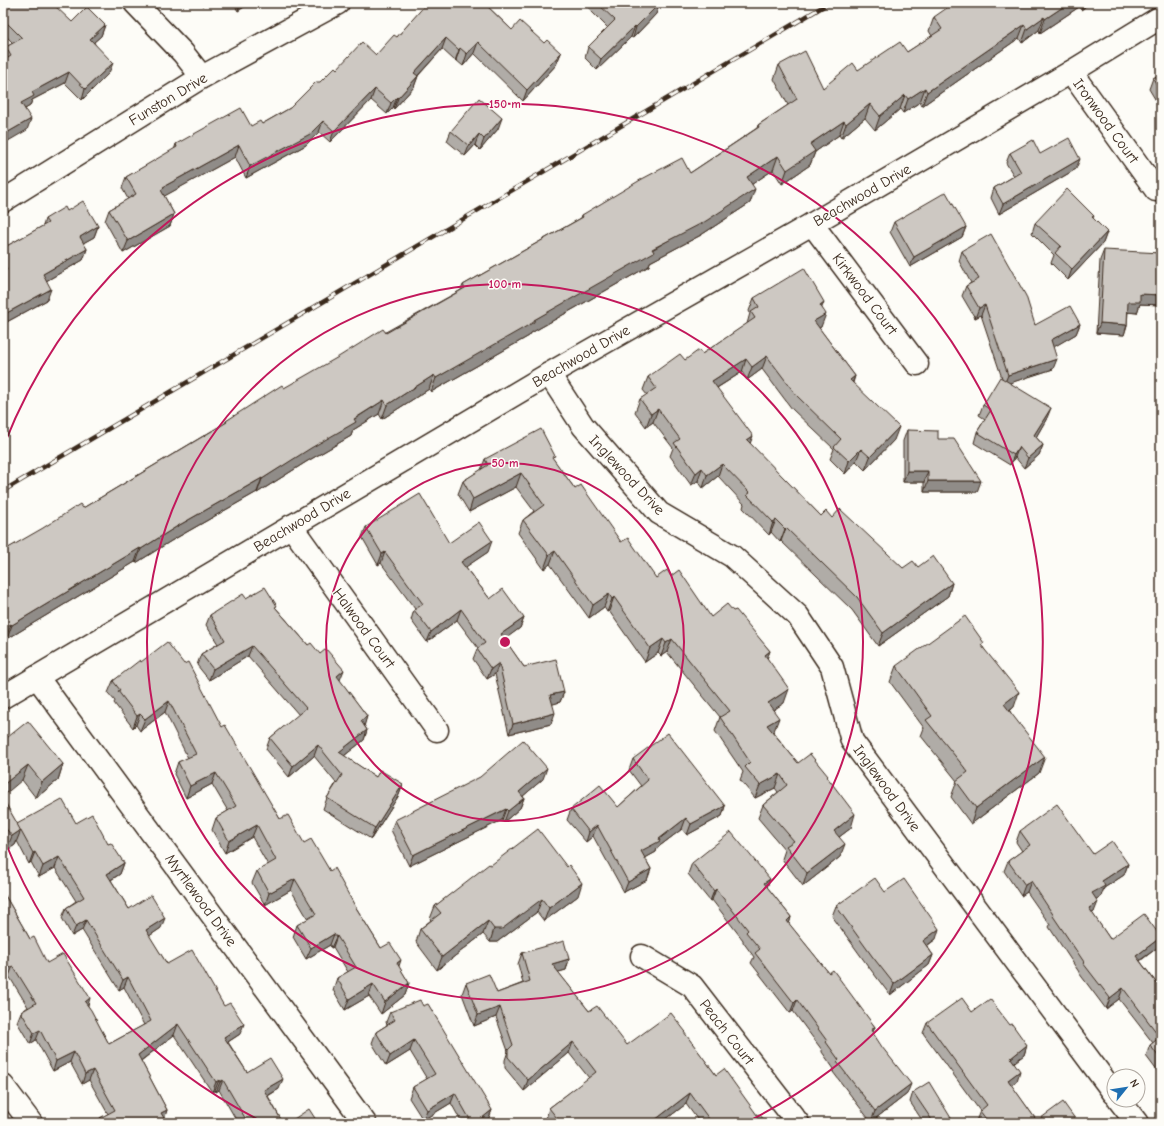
<svg xmlns="http://www.w3.org/2000/svg" width="1164" height="1126" font-family="'Comic Neue',sans-serif">
<style>
.lines{fill:none;stroke-linecap:round;stroke-linejoin:round}
.minor-casing{stroke:#3b2a1e;stroke-width:25}
.minor{stroke:#fdfcf7;stroke-width:22}
.rail-casing{stroke:#3b2a1e;stroke-width:4.5}
.rail{stroke:#fdfcf7;stroke-width:3;stroke-dasharray:9;stroke-linecap:butt}
.wall{fill:#b0aca7;stroke:#3b2a1e}
.shaded-wall{fill:#908c88;stroke:#3b2a1e}
.building{fill:#cdc8c2;stroke:#3b2a1e}
.ring{fill:none;stroke:#c2185b;stroke-width:2}
.labels{text-anchor:middle;stroke-width:3;stroke-linejoin:round;paint-order:stroke}
.street-label{font-size:15px;fill:#3b2a1e;stroke:#fdfcf7}
.centre{fill:#c2185b;stroke:#fdfcf7;stroke-width:2}
.ring-label{font-size:12px;text-anchor:middle;font-weight:bold;fill:#c2185b;stroke:#fdfcf7;stroke-width:3;stroke-linejoin:round;paint-order:stroke}
</style>
<rect width="100%" height="100%" fill="#fdfcf7"/>
<filter id="ink" filterUnits="userSpaceOnUse"><feTurbulence type="fractalNoise" baseFrequency=".025" numOctaves="2"/><feDisplacementMap in="SourceGraphic" scale="8" xChannelSelector="R" yChannelSelector="G"/><feConvolveMatrix kernelMatrix="1 2 1 2 8 2 1 2 1" color-interpolation-filters="sRGB"/></filter>
<g filter="url(#ink)">
<g class="lines">
<defs>
<g id="minor">
<path d="M 135,3 L 183,53 L 202,77"/>
<path d="M 1071,72 L 1156,190"/>
<path d="M 3,201 L 202,77 L 338,3"/>
<path d="M 812,224 L 917,364"/>
<path d="M 549,374 L 583,426 L 659,513 L 732,556 L 798,616 L 832,667 L 852,741 L 1114,1093"/>
<path d="M 291,526 L 437,730"/>
<path d="M 37,677 L 365,1123"/>
<path d="M 3,697 L 549,374 L 812,224 L 1071,72 L 1161,17"/>
<path d="M 642,956 L 692,986 L 798,1123"/>
<path d="M 3,1086 L 31,1123"/>
<path d="M 1119,1100 L 1137,1123"/>
</g>
</defs>
<use href="#minor" class="minor-casing"/>
<use href="#minor" class="minor"/>
<defs>
<path id="rail" d="M 3,491 L 829,3"/>
</defs>
<use href="#rail" class="rail-casing"/>
<use href="#rail" class="rail"/>
</g>
<g class="wall">
<path d="M 3,3 L 72,22 L 105,25 L 101,36 L 94,42 L 109,73 L 82,100 L 65,83 L 32,100 L 30,106 L 25,109 L 27,130 L 3,58 L 3,56 L 6,47 L 13,43 L 3,33 Z"/>
<path d="M 233,3 L 250,3 L 238,11 Z"/>
<path d="M 427,3 L 484,3 L 512,30 L 544,43 L 561,53 L 556,65 L 523,101 L 474,53 L 463,66 L 456,60 L 455,61 L 442,49 L 418,76 L 414,87 L 394,109 L 393,108 L 387,114 L 371,100 L 330,142 L 319,132 L 306,145 L 246,178 L 235,157 L 164,196 L 174,214 L 170,226 L 123,253 L 105,221 L 109,210 L 128,199 L 122,188 L 126,177 L 174,150 L 176,144 L 262,124 L 290,108 L 320,82 L 337,69 L 376,55 L 397,37 L 427,4 Z"/>
<path d="M 589,3 L 660,3 L 656,14 L 633,38 L 631,37 L 597,70 L 585,58 L 588,47 L 608,28 L 588,8 Z"/>
<path d="M 976,3 L 1090,3 L 1081,10 L 1079,7 L 1040,33 L 1039,30 L 1022,43 L 1019,38 L 922,106 L 920,102 L 903,113 L 900,109 L 875,130 L 865,118 L 841,138 L 839,135 L 815,152 L 810,165 L 782,184 L 773,170 L 752,184 L 750,203 L 701,235 L 650,262 L 649,266 L 531,333 L 529,336 L 431,392 L 429,389 L 382,419 L 379,414 L 353,430 L 351,436 L 306,462 L 257,493 L 257,492 L 171,541 L 136,563 L 135,562 L 7,639 L 6,638 L 3,551 L 83,508 L 225,423 L 226,421 L 461,290 L 463,285 L 581,218 L 582,215 L 690,173 L 757,128 L 758,125 L 788,105 L 774,79 L 779,65 L 823,88 L 858,70 L 907,52 L 932,36 L 929,31 L 934,17 L 974,4 Z"/>
<path d="M 1161,74 L 1161,109 L 1149,89 L 1153,78 Z"/>
<path d="M 498,129 L 480,150 L 475,145 L 465,156 L 447,141 L 451,131 Z"/>
<path d="M 1010,153 L 1076,169 L 999,214 L 991,198 L 994,188 L 1014,176 L 1006,163 Z"/>
<path d="M 67,211 L 98,226 L 94,237 L 83,243 L 87,249 L 83,260 L 46,281 L 47,300 L 3,324 L 3,248 L 43,226 L 45,219 Z"/>
<path d="M 1094,216 L 1093,218 L 1107,232 L 1103,243 L 1068,280 L 1051,263 L 1054,255 L 1032,233 L 1035,223 Z"/>
<path d="M 894,222 L 966,227 L 962,237 L 910,267 L 890,232 Z"/>
<path d="M 1104,250 L 1160,305 L 1140,304 L 1137,313 L 1128,312 L 1127,325 L 1124,335 L 1096,333 L 1100,260 Z"/>
<path d="M 962,251 L 1035,325 L 1080,324 L 1076,334 L 1053,347 L 1053,369 L 1009,383 L 1047,418 L 1036,437 L 1043,445 L 1039,455 L 1024,468 L 1015,457 L 1010,465 L 974,443 L 977,432 L 985,419 L 979,415 L 983,405 L 1002,378 L 981,315 L 975,318 L 962,296 L 966,286 L 971,283 L 959,261 Z"/>
<path d="M 754,298 L 822,308 L 821,327 L 819,328 L 855,376 L 853,383 L 894,440 L 865,470 L 856,461 L 845,474 L 830,459 L 834,449 L 792,409 L 762,369 L 747,380 L 742,372 L 717,388 L 750,444 L 821,516 L 832,518 L 903,568 L 918,567 L 952,583 L 948,596 L 878,646 L 852,610 L 781,541 L 780,542 L 771,532 L 769,535 L 743,508 L 744,504 L 718,476 L 703,488 L 698,481 L 691,485 L 670,456 L 673,448 L 653,422 L 646,427 L 635,412 L 640,399 L 647,395 L 643,390 L 648,377 L 685,360 L 702,354 L 747,324 L 750,313 L 749,311 Z"/>
<path d="M 907,430 L 938,439 L 977,492 L 924,492 L 924,482 L 903,482 L 903,441 Z"/>
<path d="M 485,459 L 553,459 L 575,489 L 621,542 L 656,578 L 671,576 L 711,617 L 733,611 L 770,651 L 767,658 L 784,703 L 773,710 L 774,731 L 773,732 L 798,763 L 827,778 L 851,828 L 839,837 L 840,857 L 803,886 L 782,859 L 785,850 L 758,818 L 763,805 L 778,792 L 775,788 L 755,798 L 740,780 L 743,772 L 715,731 L 720,717 L 667,652 L 661,656 L 658,653 L 645,662 L 609,611 L 607,612 L 604,607 L 589,618 L 550,564 L 544,569 L 518,533 L 523,520 L 534,511 L 516,487 L 469,512 L 458,494 L 463,481 L 481,470 Z"/>
<path d="M 366,527 L 449,543 L 488,552 L 465,567 L 490,599 L 524,618 L 520,628 L 504,639 L 524,667 L 564,692 L 560,702 L 552,704 L 551,724 L 509,734 L 495,674 L 487,679 L 473,659 L 477,649 L 478,648 L 457,620 L 427,642 L 411,620 L 414,610 L 415,609 L 381,563 L 378,565 L 362,537 Z"/>
<path d="M 246,598 L 276,608 L 308,645 L 340,680 L 340,681 L 367,716 L 364,725 L 367,730 L 364,740 L 344,756 L 376,777 L 403,784 L 399,795 L 371,839 L 323,809 L 327,798 L 336,783 L 314,756 L 289,777 L 266,749 L 270,738 L 299,715 L 248,656 L 209,680 L 197,665 L 201,654 L 218,644 L 206,625 L 210,615 Z"/>
<path d="M 983,647 L 1014,707 L 1010,711 L 1039,773 L 971,824 L 951,797 L 957,781 L 921,736 L 924,728 L 890,682 L 896,666 Z"/>
<path d="M 141,662 L 222,727 L 280,819 L 330,871 L 355,906 L 381,948 L 399,967 L 409,983 L 405,995 L 381,1014 L 369,996 L 345,1010 L 333,990 L 337,978 L 348,972 L 333,947 L 331,948 L 330,945 L 306,959 L 293,937 L 297,925 L 308,919 L 291,890 L 265,905 L 252,883 L 257,871 L 268,865 L 252,837 L 225,853 L 212,830 L 216,818 L 228,811 L 212,784 L 186,798 L 174,774 L 178,762 L 188,758 L 165,712 L 140,731 L 136,725 L 133,728 L 114,703 L 115,701 L 108,693 L 113,681 Z"/>
<path d="M 3,741 L 63,764 L 58,780 L 36,798 L 22,780 Z"/>
<path d="M 633,759 L 725,806 L 722,816 L 687,835 L 682,829 L 657,848 L 656,852 L 645,858 L 651,869 L 647,880 L 624,892 L 593,836 L 586,842 L 567,820 L 571,809 L 618,807 L 641,786 L 629,770 Z"/>
<path d="M 543,779 L 523,796 L 524,798 L 520,808 L 504,822 L 502,820 L 409,866 L 391,830 L 395,820 Z"/>
<path d="M 3,799 L 17,824 L 76,823 L 108,844 L 124,863 L 120,874 L 111,880 L 129,909 L 161,928 L 149,936 L 167,964 L 240,1034 L 228,1042 L 247,1072 L 279,1089 L 268,1096 L 283,1123 L 238,1123 L 219,1090 L 216,1092 L 215,1090 L 212,1092 L 174,1035 L 141,1061 L 167,1110 L 164,1118 L 167,1123 L 98,1123 L 100,1118 L 108,1114 L 89,1080 L 82,1084 L 70,1062 L 53,1071 L 36,1040 L 30,1044 L 17,1022 L 21,1012 L 28,1007 L 9,976 L 3,979 L 3,892 L 30,939 L 47,963 L 88,1006 L 109,1044 L 144,1025 L 124,987 L 119,990 L 82,930 L 72,936 L 62,918 L 66,908 L 76,901 L 55,868 L 39,877 L 31,862 L 29,864 L 17,841 L 15,845 L 6,851 L 3,847 Z"/>
<path d="M 1020,831 L 1128,864 L 1124,875 L 1104,888 L 1101,896 L 1096,899 L 1094,912 L 1092,913 L 1110,939 L 1161,937 L 1157,948 L 1140,961 L 1161,989 L 1161,1076 L 1146,1056 L 1150,1045 L 1153,1043 L 1119,999 L 1106,1009 L 1079,973 L 1079,972 L 1049,927 L 1050,925 L 1027,892 L 1021,896 L 1004,871 L 1008,861 L 1022,851 L 1016,842 Z"/>
<path d="M 692,863 L 770,879 L 767,887 L 791,917 L 789,924 L 829,973 L 875,1027 L 872,1033 L 907,1094 L 871,1122 L 833,1072 L 834,1069 L 822,1052 L 822,1050 L 793,1011 L 790,1013 L 751,963 L 754,957 L 743,942 L 743,940 L 712,900 L 710,901 L 688,874 Z"/>
<path d="M 491,865 L 578,896 L 544,921 L 537,912 L 497,942 L 490,942 L 483,934 L 437,970 L 416,942 L 420,929 L 431,920 L 430,919 L 435,906 Z"/>
<path d="M 885,892 L 936,939 L 927,946 L 933,955 L 929,965 L 890,995 L 868,966 L 832,916 L 836,906 Z"/>
<path d="M 522,953 L 569,959 L 566,970 L 558,972 L 589,1011 L 627,1045 L 684,1033 L 716,1075 L 757,1115 L 767,1123 L 700,1123 L 686,1104 L 661,1123 L 549,1123 L 546,1119 L 549,1108 L 589,1078 L 569,1053 L 524,1091 L 505,1068 L 505,1060 L 508,1051 L 496,1017 L 474,1026 L 462,994 L 466,983 L 497,993 L 523,983 L 518,964 Z"/>
<path d="M 390,1012 L 492,1110 L 488,1120 L 485,1123 L 462,1123 L 451,1103 L 423,1120 L 409,1098 L 413,1087 L 427,1079 L 410,1051 L 386,1066 L 372,1043 L 376,1032 L 387,1025 L 386,1022 Z"/>
<path d="M 972,1012 L 1010,1025 L 1027,1045 L 1024,1055 L 1014,1062 L 1017,1081 L 1011,1085 L 1037,1121 L 1078,1123 L 977,1123 L 976,1121 L 980,1111 L 923,1033 L 927,1023 Z"/>
<path d="M 913,1092 L 954,1123 L 924,1123 L 910,1102 Z"/>
</g>
<g class="shaded-wall">
<path d="M 204,3 L 207,3 L 202,6 Z"/>
<path d="M 240,3 L 250,3 L 238,11 Z"/>
<path d="M 660,3 L 656,14 L 633,38 L 636,27 Z"/>
<path d="M 1069,3 L 1080,3 L 1079,7 L 1040,33 L 1045,19 Z"/>
<path d="M 1084,3 L 1090,3 L 1081,10 Z"/>
<path d="M 1044,17 L 1039,30 L 1022,43 L 1027,29 Z"/>
<path d="M 105,25 L 101,36 L 86,49 L 90,39 Z"/>
<path d="M 1024,25 L 1019,38 L 922,106 L 927,92 Z"/>
<path d="M 635,26 L 631,37 L 597,70 L 601,59 Z"/>
<path d="M 446,38 L 442,49 L 410,84 L 414,73 Z"/>
<path d="M 478,42 L 474,53 L 463,66 L 467,54 Z"/>
<path d="M 460,48 L 456,60 L 455,61 L 459,50 Z"/>
<path d="M 561,53 L 556,65 L 523,101 L 527,90 Z"/>
<path d="M 113,63 L 109,73 L 82,100 L 85,89 Z"/>
<path d="M 69,72 L 65,83 L 32,100 L 30,106 L 18,113 L 21,103 L 32,92 Z"/>
<path d="M 418,76 L 414,87 L 394,109 L 398,98 Z"/>
<path d="M 925,88 L 920,102 L 903,113 L 908,99 Z"/>
<path d="M 375,89 L 371,100 L 330,142 L 334,131 Z"/>
<path d="M 905,95 L 900,109 L 875,130 L 880,116 Z"/>
<path d="M 397,97 L 393,108 L 387,114 L 391,103 Z"/>
<path d="M 870,104 L 865,118 L 841,138 L 846,124 Z"/>
<path d="M 502,118 L 498,129 L 480,150 L 484,139 Z"/>
<path d="M 31,119 L 27,130 L 3,144 L 3,135 Z"/>
<path d="M 323,121 L 319,132 L 306,145 L 246,178 L 250,166 Z"/>
<path d="M 844,121 L 839,135 L 815,152 L 810,165 L 782,184 L 787,170 L 810,144 Z"/>
<path d="M 479,134 L 475,145 L 465,156 L 469,146 Z"/>
<path d="M 239,145 L 235,157 L 161,198 L 161,190 L 163,187 Z"/>
<path d="M 778,156 L 773,170 L 742,191 L 747,177 Z"/>
<path d="M 1080,159 L 1076,169 L 999,214 L 1003,204 Z"/>
<path d="M 755,189 L 750,203 L 701,235 L 650,262 L 649,266 L 531,333 L 529,336 L 431,392 L 436,378 Z"/>
<path d="M 174,214 L 170,226 L 123,253 L 128,241 Z"/>
<path d="M 98,226 L 94,237 L 76,247 L 80,237 Z"/>
<path d="M 966,227 L 962,237 L 910,267 L 914,257 Z"/>
<path d="M 1107,232 L 1103,243 L 1068,280 L 1072,269 Z"/>
<path d="M 87,249 L 83,260 L 39,285 L 43,274 Z"/>
<path d="M 51,289 L 47,300 L 3,324 L 3,315 Z"/>
<path d="M 1140,294 L 1161,295 L 1161,302 L 1160,305 L 1140,304 L 1137,313 L 1125,312 L 1128,302 Z"/>
<path d="M 824,302 L 819,315 L 820,305 Z"/>
<path d="M 985,305 L 981,315 L 975,318 L 979,308 Z"/>
<path d="M 826,314 L 821,327 L 809,334 L 814,321 Z"/>
<path d="M 1100,323 L 1127,325 L 1124,335 L 1096,333 Z"/>
<path d="M 1080,324 L 1076,334 L 1047,351 L 1051,340 Z"/>
<path d="M 767,356 L 762,369 L 747,380 L 752,367 Z"/>
<path d="M 746,359 L 742,372 L 707,394 L 712,381 Z"/>
<path d="M 1057,359 L 1053,369 L 1004,385 L 1008,375 Z"/>
<path d="M 434,375 L 429,389 L 382,419 L 387,405 Z"/>
<path d="M 855,376 L 850,389 L 850,380 Z"/>
<path d="M 384,400 L 379,414 L 353,430 L 351,436 L 306,462 L 257,493 L 262,479 Z"/>
<path d="M 1051,408 L 1047,418 L 1031,446 L 1034,435 Z"/>
<path d="M 658,409 L 653,422 L 646,427 L 651,414 Z"/>
<path d="M 899,427 L 894,440 L 865,470 L 870,457 Z"/>
<path d="M 753,436 L 748,449 L 747,440 Z"/>
<path d="M 1043,445 L 1039,455 L 1024,468 L 1028,458 Z"/>
<path d="M 1019,447 L 1015,457 L 1010,465 L 1014,455 Z"/>
<path d="M 861,449 L 856,461 L 845,474 L 849,461 Z"/>
<path d="M 722,464 L 718,476 L 703,488 L 707,475 Z"/>
<path d="M 702,468 L 698,481 L 691,485 L 696,473 Z"/>
<path d="M 907,471 L 928,471 L 924,482 L 903,482 Z"/>
<path d="M 521,473 L 516,487 L 469,512 L 473,499 Z"/>
<path d="M 262,478 L 257,492 L 171,541 L 136,563 L 141,549 L 176,527 Z"/>
<path d="M 928,481 L 981,481 L 977,492 L 924,492 Z"/>
<path d="M 776,520 L 771,532 L 769,535 L 773,522 Z"/>
<path d="M 786,528 L 781,541 L 780,542 L 785,529 Z"/>
<path d="M 492,541 L 488,552 L 457,573 L 461,562 Z"/>
<path d="M 140,548 L 135,562 L 7,639 L 12,625 Z"/>
<path d="M 555,551 L 550,564 L 544,569 L 549,555 Z"/>
<path d="M 385,552 L 381,563 L 378,565 L 382,554 Z"/>
<path d="M 952,583 L 948,596 L 878,646 L 883,633 Z"/>
<path d="M 609,594 L 604,607 L 589,618 L 593,605 Z"/>
<path d="M 614,597 L 609,611 L 607,612 L 612,599 Z"/>
<path d="M 461,609 L 457,620 L 427,642 L 431,632 Z"/>
<path d="M 524,618 L 520,628 L 497,645 L 501,634 Z"/>
<path d="M 11,624 L 6,638 L 3,639 L 3,628 Z"/>
<path d="M 663,639 L 658,653 L 645,662 L 650,648 Z"/>
<path d="M 672,639 L 667,652 L 661,656 L 666,643 Z"/>
<path d="M 252,646 L 248,656 L 209,680 L 213,669 Z"/>
<path d="M 770,651 L 765,664 L 765,655 Z"/>
<path d="M 499,663 L 495,674 L 487,679 L 491,669 Z"/>
<path d="M 344,670 L 340,680 L 333,687 L 337,676 Z"/>
<path d="M 789,689 L 784,703 L 764,716 L 768,703 Z"/>
<path d="M 564,692 L 560,702 L 547,706 L 550,695 Z"/>
<path d="M 1019,692 L 1014,707 L 999,719 L 1004,704 Z"/>
<path d="M 169,701 L 165,712 L 140,731 L 145,719 Z"/>
<path d="M 555,713 L 551,724 L 509,734 L 513,724 Z"/>
<path d="M 140,714 L 136,725 L 133,728 L 137,716 Z"/>
<path d="M 367,716 L 364,727 L 361,721 Z"/>
<path d="M 779,718 L 774,731 L 762,739 L 767,725 Z"/>
<path d="M 367,730 L 364,740 L 335,763 L 339,752 Z"/>
<path d="M 318,745 L 314,756 L 289,777 L 293,766 Z"/>
<path d="M 1045,757 L 1039,773 L 971,824 L 976,808 Z"/>
<path d="M 63,764 L 58,780 L 36,798 L 42,782 Z"/>
<path d="M 28,765 L 22,780 L 3,796 L 3,785 Z"/>
<path d="M 547,768 L 543,779 L 515,803 L 519,792 Z"/>
<path d="M 216,773 L 212,784 L 186,798 L 190,786 Z"/>
<path d="M 780,774 L 775,788 L 755,798 L 760,785 Z"/>
<path d="M 403,784 L 399,795 L 371,839 L 375,828 Z"/>
<path d="M 524,798 L 520,808 L 504,822 L 508,811 Z"/>
<path d="M 725,806 L 722,816 L 687,835 L 691,824 Z"/>
<path d="M 506,809 L 502,820 L 409,866 L 413,855 Z"/>
<path d="M 855,814 L 851,828 L 830,844 L 834,831 Z"/>
<path d="M 686,818 L 682,829 L 657,848 L 656,852 L 638,862 L 641,851 L 659,839 Z"/>
<path d="M 257,825 L 252,837 L 225,853 L 229,841 Z"/>
<path d="M 597,825 L 593,836 L 586,842 L 589,832 Z"/>
<path d="M 21,830 L 15,845 L 6,851 L 12,836 Z"/>
<path d="M 845,844 L 840,857 L 803,886 L 807,873 Z"/>
<path d="M 35,852 L 31,862 L 29,864 L 33,853 Z"/>
<path d="M 59,857 L 55,868 L 39,877 L 43,866 Z"/>
<path d="M 124,863 L 120,874 L 104,884 L 107,874 Z"/>
<path d="M 1128,864 L 1124,875 L 1104,888 L 1101,896 L 1089,904 L 1092,893 L 1102,881 Z"/>
<path d="M 651,869 L 647,880 L 624,892 L 628,882 Z"/>
<path d="M 295,879 L 291,890 L 265,905 L 269,893 Z"/>
<path d="M 770,879 L 766,889 L 764,883 Z"/>
<path d="M 1031,881 L 1027,892 L 1021,896 L 1025,885 Z"/>
<path d="M 582,883 L 578,896 L 544,921 L 549,908 Z"/>
<path d="M 716,889 L 712,900 L 710,901 L 714,891 Z"/>
<path d="M 542,899 L 537,912 L 497,942 L 490,942 L 494,929 Z"/>
<path d="M 1098,902 L 1094,912 L 1085,919 L 1089,908 Z"/>
<path d="M 791,917 L 788,928 L 787,921 Z"/>
<path d="M 165,918 L 161,928 L 142,941 L 146,930 Z"/>
<path d="M 86,920 L 82,930 L 72,936 L 76,926 Z"/>
<path d="M 488,921 L 483,934 L 437,970 L 442,957 Z"/>
<path d="M 939,929 L 936,939 L 919,951 L 923,941 Z"/>
<path d="M 334,934 L 330,945 L 306,959 L 311,948 Z"/>
<path d="M 337,936 L 333,947 L 331,948 L 336,937 Z"/>
<path d="M 1161,937 L 1157,948 L 1132,966 L 1136,956 Z"/>
<path d="M 933,955 L 929,965 L 890,995 L 894,984 Z"/>
<path d="M 569,959 L 566,970 L 548,975 L 552,964 Z"/>
<path d="M 401,960 L 397,972 L 397,963 Z"/>
<path d="M 13,966 L 9,976 L 3,979 L 3,975 L 5,970 Z"/>
<path d="M 128,977 L 124,987 L 119,990 L 123,980 Z"/>
<path d="M 409,983 L 405,995 L 381,1014 L 385,1002 Z"/>
<path d="M 373,984 L 369,996 L 345,1010 L 349,999 Z"/>
<path d="M 1123,988 L 1119,999 L 1106,1009 L 1110,998 Z"/>
<path d="M 90,998 L 87,1009 L 85,1002 Z"/>
<path d="M 797,1000 L 793,1011 L 790,1013 L 794,1003 Z"/>
<path d="M 500,1007 L 496,1017 L 474,1026 L 478,1015 Z"/>
<path d="M 178,1024 L 174,1035 L 134,1066 L 138,1055 Z"/>
<path d="M 244,1024 L 240,1034 L 220,1047 L 224,1037 Z"/>
<path d="M 875,1027 L 871,1038 L 871,1030 Z"/>
<path d="M 40,1030 L 36,1040 L 30,1044 L 34,1033 Z"/>
<path d="M 414,1040 L 410,1051 L 386,1066 L 390,1056 Z"/>
<path d="M 573,1042 L 569,1053 L 524,1091 L 528,1080 Z"/>
<path d="M 1027,1045 L 1024,1055 L 1007,1068 L 1011,1058 Z"/>
<path d="M 74,1052 L 70,1062 L 53,1071 L 56,1061 Z"/>
<path d="M 93,1070 L 89,1080 L 82,1084 L 85,1074 Z"/>
<path d="M 1020,1071 L 1017,1081 L 1004,1090 L 1008,1080 Z"/>
<path d="M 283,1079 L 279,1089 L 260,1100 L 264,1090 Z"/>
<path d="M 219,1080 L 215,1090 L 212,1092 L 216,1082 Z"/>
<path d="M 223,1080 L 219,1090 L 216,1092 L 220,1082 Z"/>
<path d="M 911,1084 L 907,1094 L 871,1122 L 875,1111 Z"/>
<path d="M 455,1093 L 451,1103 L 423,1120 L 427,1110 Z"/>
<path d="M 690,1093 L 686,1104 L 661,1123 L 654,1123 L 655,1120 Z"/>
<path d="M 167,1110 L 164,1120 L 161,1113 Z"/>
<path d="M 492,1110 L 488,1120 L 485,1123 L 476,1123 Z"/>
</g>
<g class="building">
<path d="M 3,3 L 52,3 L 72,22 L 87,7 L 105,25 L 90,39 L 113,63 L 85,89 L 69,72 L 32,92 L 34,96 L 21,103 L 31,119 L 3,135 L 3,61 L 11,56 L 6,47 L 22,38 L 3,19 Z"/>
<path d="M 427,3 L 484,3 L 512,30 L 520,21 L 544,43 L 547,40 L 561,53 L 527,90 L 478,42 L 467,54 L 460,48 L 459,50 L 446,38 L 414,73 L 418,76 L 398,98 L 397,97 L 391,103 L 375,89 L 334,131 L 323,121 L 310,134 L 250,166 L 239,145 L 163,187 L 164,188 L 161,190 L 174,214 L 128,241 L 109,210 L 136,194 L 126,177 L 177,147 L 176,144 L 241,108 L 251,126 L 260,121 L 262,124 L 290,108 L 316,82 L 320,82 L 335,67 L 337,69 L 362,42 L 376,55 L 394,35 L 397,37 Z"/>
<path d="M 597,3 L 660,3 L 636,27 L 635,26 L 601,59 L 588,47 L 615,20 Z"/>
<path d="M 954,3 L 973,3 L 974,4 L 976,3 L 1069,3 L 1045,19 L 1044,17 L 1027,29 L 1024,25 L 927,92 L 925,88 L 908,99 L 905,95 L 880,116 L 870,104 L 846,124 L 844,121 L 810,144 L 815,151 L 787,170 L 778,156 L 747,177 L 755,189 L 706,221 L 652,249 L 654,252 L 534,320 L 534,322 L 436,378 L 434,375 L 387,405 L 384,400 L 354,419 L 356,422 L 311,448 L 262,479 L 262,478 L 176,527 L 141,549 L 140,548 L 12,625 L 11,624 L 3,628 L 3,551 L 43,528 L 80,504 L 83,508 L 227,422 L 226,421 L 282,385 L 284,388 L 340,356 L 383,329 L 386,333 L 465,288 L 463,285 L 583,217 L 582,215 L 642,179 L 682,158 L 690,173 L 759,127 L 758,125 L 797,99 L 779,65 L 805,51 L 823,88 L 853,63 L 858,70 L 900,42 L 907,52 L 942,29 L 934,17 Z"/>
<path d="M 1161,74 L 1161,92 L 1153,78 Z"/>
<path d="M 479,98 L 502,118 L 484,139 L 479,134 L 469,146 L 451,131 Z"/>
<path d="M 1069,138 L 1080,159 L 1003,204 L 994,188 L 1021,172 L 1010,153 L 1033,140 L 1040,154 Z"/>
<path d="M 1067,189 L 1094,216 L 1092,217 L 1107,232 L 1072,269 L 1055,253 L 1061,246 L 1035,223 Z"/>
<path d="M 946,192 L 966,227 L 914,257 L 894,222 Z"/>
<path d="M 83,201 L 98,226 L 80,237 L 87,249 L 43,274 L 51,289 L 3,315 L 3,272 L 7,270 L 3,263 L 3,248 L 48,223 L 45,219 L 65,207 L 67,211 Z"/>
<path d="M 991,234 L 1026,296 L 1035,325 L 1070,306 L 1080,324 L 1051,340 L 1057,359 L 1008,375 L 985,305 L 979,308 L 966,286 L 979,279 L 962,251 Z"/>
<path d="M 1104,250 L 1161,253 L 1161,295 L 1140,294 L 1140,302 L 1128,302 L 1127,325 L 1100,323 Z"/>
<path d="M 804,268 L 824,302 L 820,305 L 826,314 L 814,321 L 855,376 L 850,380 L 899,427 L 870,457 L 861,449 L 849,461 L 834,447 L 841,439 L 797,396 L 767,356 L 752,367 L 746,359 L 712,381 L 753,436 L 747,440 L 821,516 L 826,511 L 832,518 L 840,509 L 903,568 L 913,561 L 918,567 L 933,556 L 952,583 L 883,633 L 857,597 L 786,528 L 785,529 L 776,520 L 773,522 L 747,495 L 750,493 L 722,464 L 707,475 L 702,468 L 696,473 L 674,443 L 680,439 L 658,409 L 651,414 L 640,399 L 656,388 L 648,377 L 680,354 L 685,360 L 699,350 L 702,354 L 755,318 L 751,312 L 759,307 L 754,298 Z"/>
<path d="M 1000,377 L 1051,408 L 1034,435 L 1043,445 L 1028,458 L 1019,447 L 1014,455 L 977,432 L 991,410 L 983,405 Z"/>
<path d="M 541,429 L 555,456 L 552,457 L 575,489 L 581,485 L 621,542 L 628,538 L 656,578 L 667,570 L 671,576 L 679,570 L 711,617 L 727,604 L 733,611 L 736,610 L 770,651 L 765,655 L 789,689 L 768,703 L 779,718 L 767,725 L 798,763 L 810,754 L 828,776 L 827,777 L 855,814 L 834,831 L 845,844 L 807,873 L 786,846 L 794,841 L 763,805 L 787,785 L 780,774 L 760,785 L 745,767 L 750,762 L 720,717 L 730,711 L 672,639 L 666,643 L 663,639 L 650,648 L 614,597 L 612,599 L 609,594 L 593,605 L 555,551 L 549,555 L 523,520 L 544,505 L 521,473 L 473,499 L 463,481 L 488,465 L 485,459 Z"/>
<path d="M 907,430 L 938,431 L 938,439 L 954,439 L 981,481 L 928,481 L 928,471 L 907,471 Z"/>
<path d="M 420,494 L 449,543 L 479,522 L 492,541 L 461,562 L 490,599 L 503,589 L 524,618 L 501,634 L 524,667 L 556,659 L 564,692 L 550,695 L 555,713 L 513,724 L 499,663 L 491,669 L 477,649 L 485,643 L 461,609 L 431,632 L 414,610 L 423,604 L 385,552 L 382,554 L 366,527 Z"/>
<path d="M 265,587 L 277,606 L 275,607 L 308,645 L 311,643 L 320,654 L 326,649 L 344,670 L 337,676 L 367,716 L 361,721 L 367,730 L 339,752 L 376,777 L 380,770 L 403,784 L 375,828 L 327,798 L 342,775 L 318,745 L 293,766 L 270,738 L 306,708 L 252,646 L 213,669 L 201,654 L 225,640 L 210,615 L 243,594 L 246,598 Z"/>
<path d="M 965,616 L 984,643 L 981,645 L 1019,692 L 1004,704 L 1045,757 L 976,808 L 956,781 L 968,772 L 926,720 L 932,716 L 896,666 Z"/>
<path d="M 167,642 L 184,664 L 188,662 L 222,727 L 225,725 L 280,819 L 288,815 L 304,843 L 311,839 L 330,871 L 334,868 L 355,906 L 381,948 L 390,943 L 401,960 L 397,963 L 409,983 L 385,1002 L 373,984 L 349,999 L 337,978 L 356,967 L 337,936 L 336,937 L 334,934 L 311,948 L 297,925 L 316,914 L 295,879 L 269,893 L 257,871 L 276,860 L 257,825 L 229,841 L 216,818 L 236,806 L 216,773 L 190,786 L 178,762 L 196,754 L 169,701 L 145,719 L 140,714 L 137,716 L 118,691 L 120,690 L 113,681 L 140,660 L 141,662 Z"/>
<path d="M 28,721 L 63,764 L 42,782 L 28,765 L 3,785 L 3,741 Z"/>
<path d="M 668,733 L 725,806 L 691,824 L 686,818 L 659,839 L 660,841 L 641,851 L 651,869 L 628,882 L 597,825 L 589,832 L 571,809 L 600,785 L 618,807 L 648,780 L 633,759 Z"/>
<path d="M 523,740 L 547,768 L 519,792 L 524,798 L 508,811 L 506,809 L 413,855 L 395,820 L 480,777 Z"/>
<path d="M 3,799 L 21,830 L 12,836 L 3,825 Z"/>
<path d="M 62,799 L 76,823 L 92,814 L 108,844 L 111,843 L 124,863 L 107,874 L 129,909 L 151,895 L 165,918 L 146,930 L 167,964 L 192,950 L 224,1006 L 230,1003 L 244,1024 L 224,1037 L 247,1072 L 270,1058 L 283,1079 L 264,1090 L 283,1123 L 248,1123 L 223,1080 L 220,1082 L 219,1080 L 216,1082 L 178,1024 L 138,1055 L 167,1110 L 161,1113 L 167,1123 L 103,1123 L 100,1118 L 115,1110 L 93,1070 L 85,1074 L 74,1052 L 56,1061 L 40,1030 L 34,1033 L 21,1012 L 36,1003 L 13,966 L 5,970 L 3,967 L 3,892 L 30,939 L 34,937 L 47,963 L 63,954 L 90,998 L 85,1002 L 91,1010 L 109,1044 L 151,1021 L 128,977 L 123,980 L 86,920 L 76,926 L 66,908 L 84,897 L 59,857 L 43,866 L 35,852 L 33,853 L 17,824 Z"/>
<path d="M 1057,804 L 1093,854 L 1112,841 L 1128,864 L 1102,881 L 1105,886 L 1092,893 L 1098,902 L 1089,908 L 1110,939 L 1144,914 L 1161,937 L 1136,956 L 1161,989 L 1161,1060 L 1150,1045 L 1160,1037 L 1123,988 L 1110,998 L 1083,963 L 1084,962 L 1053,916 L 1054,916 L 1031,881 L 1025,885 L 1008,861 L 1030,845 L 1020,831 Z"/>
<path d="M 538,829 L 567,867 L 569,865 L 582,883 L 549,908 L 542,899 L 502,929 L 494,929 L 488,921 L 442,957 L 420,929 L 441,913 L 435,906 L 489,864 L 491,865 Z"/>
<path d="M 731,832 L 770,879 L 764,883 L 791,917 L 787,921 L 829,973 L 833,970 L 875,1027 L 871,1030 L 882,1047 L 911,1084 L 875,1111 L 837,1062 L 839,1060 L 826,1042 L 827,1041 L 797,1000 L 794,1003 L 755,953 L 760,949 L 746,932 L 748,930 L 716,889 L 714,891 L 692,863 Z"/>
<path d="M 875,878 L 885,892 L 904,879 L 939,929 L 923,941 L 933,955 L 894,984 L 872,956 L 836,906 Z"/>
<path d="M 564,941 L 569,959 L 552,964 L 589,1011 L 597,1006 L 627,1045 L 671,1013 L 685,1031 L 684,1032 L 716,1075 L 724,1069 L 757,1115 L 759,1114 L 767,1123 L 712,1123 L 690,1093 L 655,1120 L 658,1123 L 561,1123 L 549,1108 L 596,1072 L 573,1042 L 528,1080 L 508,1057 L 508,1050 L 513,1045 L 500,1007 L 478,1015 L 466,983 L 489,974 L 497,993 L 530,981 L 522,953 Z"/>
<path d="M 962,998 L 972,1012 L 990,999 L 1010,1025 L 1012,1024 L 1027,1045 L 1011,1058 L 1020,1071 L 1008,1080 L 1037,1121 L 1063,1102 L 1078,1123 L 989,1123 L 980,1111 L 987,1105 L 927,1023 Z"/>
<path d="M 420,1000 L 423,1006 L 428,1004 L 492,1110 L 476,1123 L 472,1123 L 455,1093 L 427,1110 L 413,1087 L 435,1074 L 414,1040 L 390,1056 L 376,1032 L 395,1020 L 390,1012 Z"/>
<path d="M 929,1082 L 954,1123 L 934,1123 L 913,1092 Z"/>
<path d="M 309,1109 L 318,1123 L 288,1123 Z"/>
</g>
</g>
<g class="ring">
<circle cx="505" cy="642" r="179"/>
<circle cx="505" cy="642" r="358"/>
<path d="M261 1121A538 538 0 0 1 4 839M4 445A538 538 0 1 1 749 1121"/>
</g>
<g class="labels">
<g class="street-label">
<text transform="translate(168 99) rotate(-31)" y="5">Funston Drive</text>
<text transform="translate(1106 121) rotate(54)" y="5">Ironwood Court</text>
<text transform="translate(862 195) rotate(-30)" y="5">Beachwood Drive</text>
<text transform="translate(865 294) rotate(53)" y="5">Kirkwood Court</text>
<text transform="translate(581 356) rotate(-30)" y="5">Beachwood Drive</text>
<text transform="translate(627 475) rotate(47)" y="5">Inglewood Drive</text>
<text transform="translate(302 520) rotate(-31)" y="5">Beachwood Drive</text>
<text transform="translate(364 628) rotate(54)" y="5">Halwood Court</text>
<text transform="translate(887 788) rotate(54)" y="5">Inglewood Drive</text>
<text transform="translate(201 900) rotate(54)" y="5">Myrtlewood Drive</text>
<text transform="translate(727 1032) rotate(52)" y="5">Peach Court</text>
</g>
</g>
<circle cx="505" cy="642" r="6" class="centre"/>
<g class="ring-label">
<text x="505" y="108">150 m</text>
<text x="505" y="288">100 m</text>
<text x="505" y="467">50 m</text>
</g>
<rect width="1164" height="1126" fill="none" stroke="#fdfcf7" stroke-width="16"/>
<rect x="8" y="8" width="1148" height="1110" fill="none" stroke="#3b2a1e" stroke-width="1.5" filter="url(#ink)"/>
<g transform="translate(1126 1088) rotate(60)"><circle r="19" fill="#fdfcf7" stroke="#afa8a0"/>
<path d="M0-3L7 15L0 10L-7 15Z" fill="#1f6fb2"/>
<text y="-6" font-size="11" font-weight="bold" text-anchor="middle" fill="#3b2a1e">N</text>
</g>
</svg>
